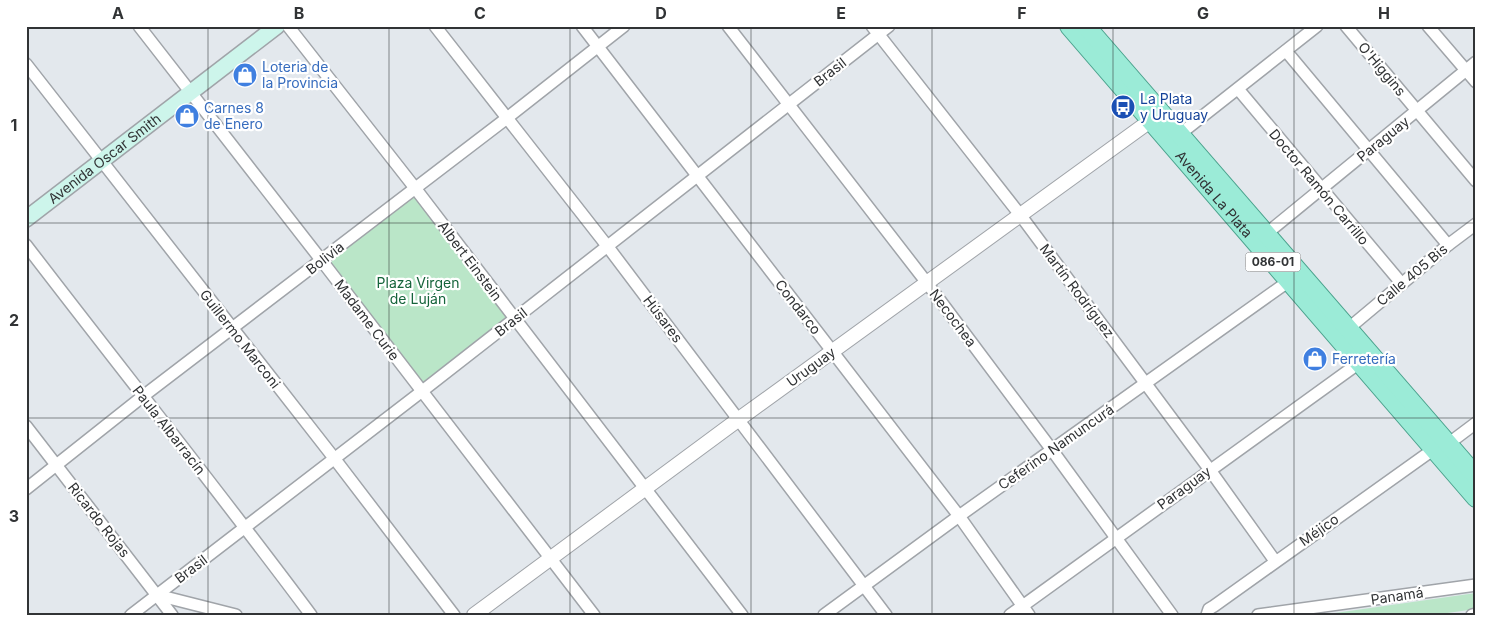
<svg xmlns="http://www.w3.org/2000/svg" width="1502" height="641" font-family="Inter,sans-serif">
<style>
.green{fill:#bae6c8}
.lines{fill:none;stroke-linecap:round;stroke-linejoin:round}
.minor-casing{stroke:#a0a4a9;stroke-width:14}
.tertiary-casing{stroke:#a0a4a9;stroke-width:16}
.secondary-casing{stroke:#a0a4a9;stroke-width:18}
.primary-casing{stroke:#4ba28d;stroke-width:20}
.minor{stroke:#fff;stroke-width:11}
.tertiary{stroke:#fff;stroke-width:14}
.secondary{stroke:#cdf5eb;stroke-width:15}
.primary{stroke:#9bebd7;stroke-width:18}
.grid{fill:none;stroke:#313335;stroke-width:1;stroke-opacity:0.55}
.labels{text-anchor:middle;stroke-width:4.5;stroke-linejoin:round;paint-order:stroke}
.shield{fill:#fff;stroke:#6f7072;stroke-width:1}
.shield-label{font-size:12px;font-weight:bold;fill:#313335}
.shop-label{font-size:14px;fill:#366cbe;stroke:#fff;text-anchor:start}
.street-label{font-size:14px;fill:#313335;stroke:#fff}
.transit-label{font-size:14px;fill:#164399;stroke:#fff;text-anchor:start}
.park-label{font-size:14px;fill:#15643b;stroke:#fff}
.neatline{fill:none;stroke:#313335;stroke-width:2}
.grid-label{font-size:16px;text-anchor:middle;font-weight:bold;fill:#313335}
</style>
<rect width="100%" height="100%" fill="#e3e8ed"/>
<g class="green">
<path d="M 415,188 L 514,319 L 421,392 L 322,261 Z"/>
<path d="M 1476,593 L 1476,609 L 1433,615 L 1321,615 Z"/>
</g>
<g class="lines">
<defs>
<g id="minor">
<path d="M 139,26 L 322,261 L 594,615"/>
<path d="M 288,26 L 415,188 L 742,615"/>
<path d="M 435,26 L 608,247 L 886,615"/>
<path d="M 582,26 L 959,516 L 1029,615"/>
<path d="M 728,26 L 927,283 L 1052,450 L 1172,615"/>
<path d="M 872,26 L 1021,216 L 1210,470 L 1275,561"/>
<path d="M 1346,26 L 1476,181"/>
<path d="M 1428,26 L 1476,82"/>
<path d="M 1286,51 L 1448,245"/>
<path d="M 26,64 L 334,458 L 454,615"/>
<path d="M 1238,89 L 1402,284"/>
<path d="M 1180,134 L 1317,26"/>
<path d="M 1266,234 L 1476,62"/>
<path d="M 26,245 C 121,369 218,490 311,615"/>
<path d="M 1349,328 L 1448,245 L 1476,224"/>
<path d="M 26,426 L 172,615"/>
<path d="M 1448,444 L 1476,423"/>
<path d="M 26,489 L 142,397 L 507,118 L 624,26"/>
<path d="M 157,595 L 236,615"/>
<path d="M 131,615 L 421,392 L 889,26"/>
<path d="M 824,615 L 959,516 L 1289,281"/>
<path d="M 1010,615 L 1359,363"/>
<path d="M 1207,615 L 1209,609 L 1214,606 L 1434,449"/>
<path d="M 1258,615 L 1476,585"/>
<path d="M 1472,615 L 1476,614"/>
</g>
<path id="tertiary" d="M 474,615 L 739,419 L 1150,121"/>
<g id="secondary">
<path id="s1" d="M 26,219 L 277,26"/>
</g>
<g id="primary">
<path id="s2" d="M 1069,26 L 1476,498"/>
<path d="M 1086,26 L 1476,476"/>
</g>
</defs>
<use href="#minor" class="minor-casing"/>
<use href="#tertiary" class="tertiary-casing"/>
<use href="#secondary" class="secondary-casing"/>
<use href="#primary" class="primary-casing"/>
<use href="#minor" class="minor"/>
<use href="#tertiary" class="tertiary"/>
<use href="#secondary" class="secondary"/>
<use href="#primary" class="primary"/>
</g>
<path class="grid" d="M 208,26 L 208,615M 389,26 L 389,615M 570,26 L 570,615M 751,26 L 751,615M 932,26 L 932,615M 1113,26 L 1113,615M 1294,26 L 1294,615M 26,223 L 1476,223M 26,418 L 1476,418"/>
<defs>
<symbol id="shop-disc" viewBox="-11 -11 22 22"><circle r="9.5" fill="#3f7fe0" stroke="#fff"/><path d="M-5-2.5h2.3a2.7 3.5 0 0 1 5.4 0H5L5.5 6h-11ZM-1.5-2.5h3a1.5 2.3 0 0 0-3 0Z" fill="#fff"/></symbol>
<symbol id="bus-disc" viewBox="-11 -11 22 22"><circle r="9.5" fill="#1a4fb4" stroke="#fff"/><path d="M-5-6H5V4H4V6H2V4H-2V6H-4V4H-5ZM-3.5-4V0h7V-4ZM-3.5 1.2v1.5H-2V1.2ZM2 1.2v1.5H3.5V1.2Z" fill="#fff"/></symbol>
</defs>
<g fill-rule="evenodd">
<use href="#shop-disc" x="231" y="61" width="28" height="28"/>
<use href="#bus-disc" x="1109" y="93" width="28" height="28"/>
<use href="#shop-disc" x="173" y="102" width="28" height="28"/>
<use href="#shop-disc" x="1301" y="345" width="28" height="28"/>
</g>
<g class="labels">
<rect class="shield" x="1245.5" y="252.5" width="55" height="19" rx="4"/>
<g class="shield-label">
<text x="1273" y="266">086-01</text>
</g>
<g class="shop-label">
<text x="262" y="72">Loteria de<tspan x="262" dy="16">la Provincia</tspan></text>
<text x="204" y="113">Carnes 8<tspan x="204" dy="16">de Enero</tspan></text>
<text x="1332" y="364">Ferretería</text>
</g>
<g class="street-label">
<text transform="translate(1382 69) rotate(50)" y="5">O'Higgins</text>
<text transform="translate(830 72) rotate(-38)" y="5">Brasil</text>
<text transform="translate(1383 139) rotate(-39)" y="5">Paraguay</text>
<text dy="5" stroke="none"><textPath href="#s1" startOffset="99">Avenida Oscar Smith</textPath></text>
<text transform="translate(1319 187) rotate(50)" y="5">Doctor Ramón Carrillo</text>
<text dy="5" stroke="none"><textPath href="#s2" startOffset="222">Avenida La Plata</textPath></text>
<text transform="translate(325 258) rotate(-38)" y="5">Bolivia</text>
<text transform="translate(470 261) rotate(53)" y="5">Albert Einstein</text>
<text transform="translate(1412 275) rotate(-40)" y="5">Calle 405 Bis</text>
<text transform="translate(1077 291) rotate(53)" y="5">Martín Rodríguez</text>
<text transform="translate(798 307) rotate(52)" y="5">Condarco</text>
<text transform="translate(953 318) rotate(53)" y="5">Necochea</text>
<text transform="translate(663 319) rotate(53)" y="5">Húsares</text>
<text transform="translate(367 320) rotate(53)" y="5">Madame Curie</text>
<text transform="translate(511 322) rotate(-38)" y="5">Brasil</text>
<text transform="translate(240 339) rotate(52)" y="5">Guillermo Marconi</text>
<text transform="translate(811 367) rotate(-36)" y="5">Uruguay</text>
<text transform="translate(169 430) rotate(52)" y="5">Paula Albarracín</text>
<text transform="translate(1056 447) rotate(-35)" y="5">Ceferino Namuncurá</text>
<text transform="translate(1184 488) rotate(-36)" y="5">Paraguay</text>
<text transform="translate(99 520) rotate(52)" y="5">Ricardo Rojas</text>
<text transform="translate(1319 530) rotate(-35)" y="5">Méjico</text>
<text transform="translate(191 569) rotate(-37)" y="5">Brasil</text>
<text transform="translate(1397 596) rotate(-8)" y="5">Panamá</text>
</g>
<g class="transit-label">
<text x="1140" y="104">La Plata<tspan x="1140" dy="16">y Uruguay</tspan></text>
</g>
<g class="park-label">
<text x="418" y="288">Plaza Virgen<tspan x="418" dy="16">de Luján</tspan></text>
</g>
</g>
<rect width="1502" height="641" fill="none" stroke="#ffffff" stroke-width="55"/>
<rect x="28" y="28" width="1446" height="586" class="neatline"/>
<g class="grid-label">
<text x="118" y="19">A</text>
<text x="299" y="19">B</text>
<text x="480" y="19">C</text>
<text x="661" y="19">D</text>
<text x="841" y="19">E</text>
<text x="1022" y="19">F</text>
<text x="1203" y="19">G</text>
<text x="1384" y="19">H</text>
<text x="14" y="131">1</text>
<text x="14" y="326">2</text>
<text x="14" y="522">3</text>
</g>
</svg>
